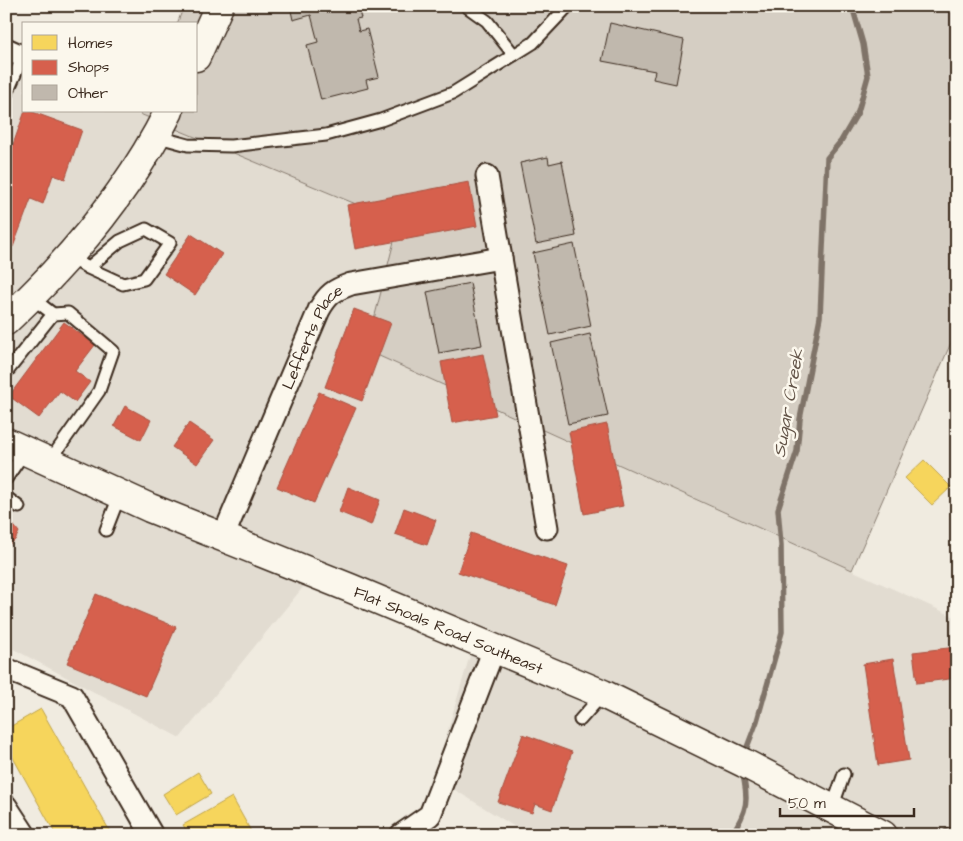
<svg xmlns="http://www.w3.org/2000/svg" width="963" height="841" font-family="'Architects Daughter',sans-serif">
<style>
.built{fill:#e2dcd1}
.green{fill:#d5cec3;stroke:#887c70}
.homes{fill:#f6d55c;stroke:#bea249}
.shops{fill:#d6604d;stroke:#a8503f}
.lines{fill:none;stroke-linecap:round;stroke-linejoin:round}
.stream{stroke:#7f7367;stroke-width:5.5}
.building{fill:#c0b8ad;stroke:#3b2a1e}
.lane-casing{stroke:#3b2a1e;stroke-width:15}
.street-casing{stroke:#3b2a1e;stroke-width:25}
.secondary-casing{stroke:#3b2a1e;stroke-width:31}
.lane{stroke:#fbf7ec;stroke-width:11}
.street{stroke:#fbf7ec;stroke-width:21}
.secondary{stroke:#fbf7ec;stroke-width:28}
.labels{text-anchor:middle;stroke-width:5;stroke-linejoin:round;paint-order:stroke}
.street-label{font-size:16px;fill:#3b2a1e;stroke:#fbf7ec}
.water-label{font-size:18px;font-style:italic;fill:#635448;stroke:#fbf7ec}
</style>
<rect width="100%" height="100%" fill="#f0ebe0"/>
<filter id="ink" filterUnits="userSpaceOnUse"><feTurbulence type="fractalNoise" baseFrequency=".02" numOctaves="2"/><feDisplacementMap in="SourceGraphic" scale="10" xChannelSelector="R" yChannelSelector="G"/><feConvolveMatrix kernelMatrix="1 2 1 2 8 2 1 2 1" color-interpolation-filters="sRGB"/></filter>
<g filter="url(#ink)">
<path class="built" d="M 6,58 L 24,66 L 24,111 L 133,111 L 399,222 L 366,350 L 957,618 L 957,835 L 528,835 L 434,777 L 475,638 L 308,581 L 180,738 L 6,645 Z"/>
<path class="green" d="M 184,6 L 957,6 L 957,329 L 852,570 L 366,350 L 399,222 L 140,114 L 141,111 L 196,111 L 196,24 L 177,24 Z"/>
<g class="homes">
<path d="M 924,460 L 951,487 L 932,505 L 905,478 Z"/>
<path d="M 41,709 L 112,835 L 56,835 L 6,745 L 6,729 Z"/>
<path d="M 198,772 L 211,794 L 176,815 L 163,794 Z"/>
<path d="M 232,797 L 253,835 L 189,835 L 183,825 Z"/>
</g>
<g class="shops">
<path d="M 25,111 L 30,111 L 82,130 L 65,179 L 53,175 L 43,204 L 31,199 L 13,247 L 6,245 L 6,164 Z"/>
<path d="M 469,182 L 477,226 L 355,249 L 347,205 Z"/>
<path d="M 191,234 L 222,254 L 195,295 L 164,274 Z"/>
<path d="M 354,309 L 391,323 L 362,401 L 325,387 Z"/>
<path d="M 64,322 L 95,345 L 75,371 L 90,382 L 75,402 L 60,391 L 39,418 L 9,396 Z"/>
<path d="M 483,354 L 496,415 L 452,423 L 441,362 Z"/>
<path d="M 319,392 L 356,408 L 314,503 L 277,487 Z"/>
<path d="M 125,406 L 151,420 L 141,440 L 114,426 Z"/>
<path d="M 189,423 L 214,440 L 197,464 L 172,447 Z"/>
<path d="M 607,424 L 623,506 L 584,514 L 569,432 Z"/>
<path d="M 348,487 L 380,500 L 371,525 L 339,512 Z"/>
<path d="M 404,508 L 436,520 L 427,545 L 395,534 Z"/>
<path d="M 6,516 L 19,532 L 15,540 L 6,547 Z"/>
<path d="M 471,533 L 568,566 L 555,605 L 458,572 Z"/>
<path d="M 96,594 L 176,627 L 146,696 L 67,663 Z"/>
<path d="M 957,647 L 957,678 L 917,683 L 913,652 Z"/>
<path d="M 893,659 L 909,760 L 878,765 L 863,664 Z"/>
<path d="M 523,734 L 572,752 L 552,810 L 535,804 L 532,813 L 498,802 Z"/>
</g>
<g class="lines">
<g class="stream">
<path d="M 744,755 L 757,721 L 782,632 L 781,545 L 778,509 L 797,451 L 800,419 L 820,317 L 827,158 L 841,141 L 858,112 L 868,76 L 863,44 L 852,6"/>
<path d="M 731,835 C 748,811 749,799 742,771"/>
</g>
</g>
<g class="building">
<path d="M 290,6 L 358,6 L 361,18 L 356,19 L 359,31 L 367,29 L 379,77 L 366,80 L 368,88 L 321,100 L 307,45 L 318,42 L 311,15 L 293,20 Z"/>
<path d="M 610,23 L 684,40 L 676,84 L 653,79 L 655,71 L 602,61 Z"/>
<path d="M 548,157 L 549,164 L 562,161 L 576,236 L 536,244 L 520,163 Z"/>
<path d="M 574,244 L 591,326 L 550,335 L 533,253 Z"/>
<path d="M 470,283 L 482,345 L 439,353 L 427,292 Z"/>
<path d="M 590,334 L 608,416 L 568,424 L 551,343 Z"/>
</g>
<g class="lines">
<defs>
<g id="lane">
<path d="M 466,6 L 487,21 L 514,55"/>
<path d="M 7,93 L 23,56"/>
<path d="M 155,136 L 188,145 L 231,146 L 326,135 L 381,120 L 453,93 L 533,43 L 568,6"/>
<path d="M 68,256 L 88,268 L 123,284 L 144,279 L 170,243 L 146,229 L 120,241 L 88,268"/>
<path d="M 31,297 L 53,314 L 68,313 L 113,351 L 99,391 L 49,462"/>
<path d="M 6,373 L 53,314"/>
<path d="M 6,479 L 25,451"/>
<path d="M 6,497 L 19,507"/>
<path d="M 106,530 L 120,494"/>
<path d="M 580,720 L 603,694"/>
<path d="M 832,808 L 844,774"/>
<path d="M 949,835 L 957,833"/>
</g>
<g id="street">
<path d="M 6,49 L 24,57"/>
<path d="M 487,176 L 547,528"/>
<path id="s1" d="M 223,537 L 319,310 C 328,294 334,290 351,284 L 501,258"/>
<path d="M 6,669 L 72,696 L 152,835"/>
<path d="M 6,806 L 25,835"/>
<path d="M 401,835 L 430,815 L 494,649"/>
</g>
<g id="secondary">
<path d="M 196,57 L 219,6"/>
<path d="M 6,321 C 71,260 129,191 169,111"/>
<path id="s2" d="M 6,442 L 150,508 L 350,588 L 603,694 L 744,763 L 883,835"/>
</g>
</defs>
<use href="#lane" class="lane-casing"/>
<use href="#street" class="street-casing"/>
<use href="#secondary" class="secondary-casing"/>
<use href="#lane" class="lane"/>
<use href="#street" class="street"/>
<use href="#secondary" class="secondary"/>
</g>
</g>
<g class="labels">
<g class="street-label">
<text dy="6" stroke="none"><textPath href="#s1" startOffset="220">Lefferts Place</textPath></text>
<text dy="6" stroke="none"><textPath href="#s2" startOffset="481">Flat Shoals Road Southeast</textPath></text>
</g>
<g class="water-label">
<text transform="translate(788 403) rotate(-80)" y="6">Sugar Creek</text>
</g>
</g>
<rect width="963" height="841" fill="none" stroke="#fbf7ec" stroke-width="25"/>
<rect x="12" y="12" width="938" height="816" fill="none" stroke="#3b2a1e" stroke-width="2" filter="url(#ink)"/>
<rect x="22" y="22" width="175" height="90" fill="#fbf7ec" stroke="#aea59a"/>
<rect x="32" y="35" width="25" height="15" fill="#f6d55c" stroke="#aea59a"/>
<text x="68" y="48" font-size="15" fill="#3b2a1e">Homes</text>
<rect x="32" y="60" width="25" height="15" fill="#d6604d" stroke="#aea59a"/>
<text x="68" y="72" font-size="15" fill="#3b2a1e">Shops</text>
<rect x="32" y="85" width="25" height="15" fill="#c0b8ad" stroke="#aea59a"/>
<text x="68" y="98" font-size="15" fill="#3b2a1e">Other</text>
<path d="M780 808v8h134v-8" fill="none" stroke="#3b2a1e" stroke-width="2.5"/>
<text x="788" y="808" font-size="15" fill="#3b2a1e" stroke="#fbf7ec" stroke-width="4" paint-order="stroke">50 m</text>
</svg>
